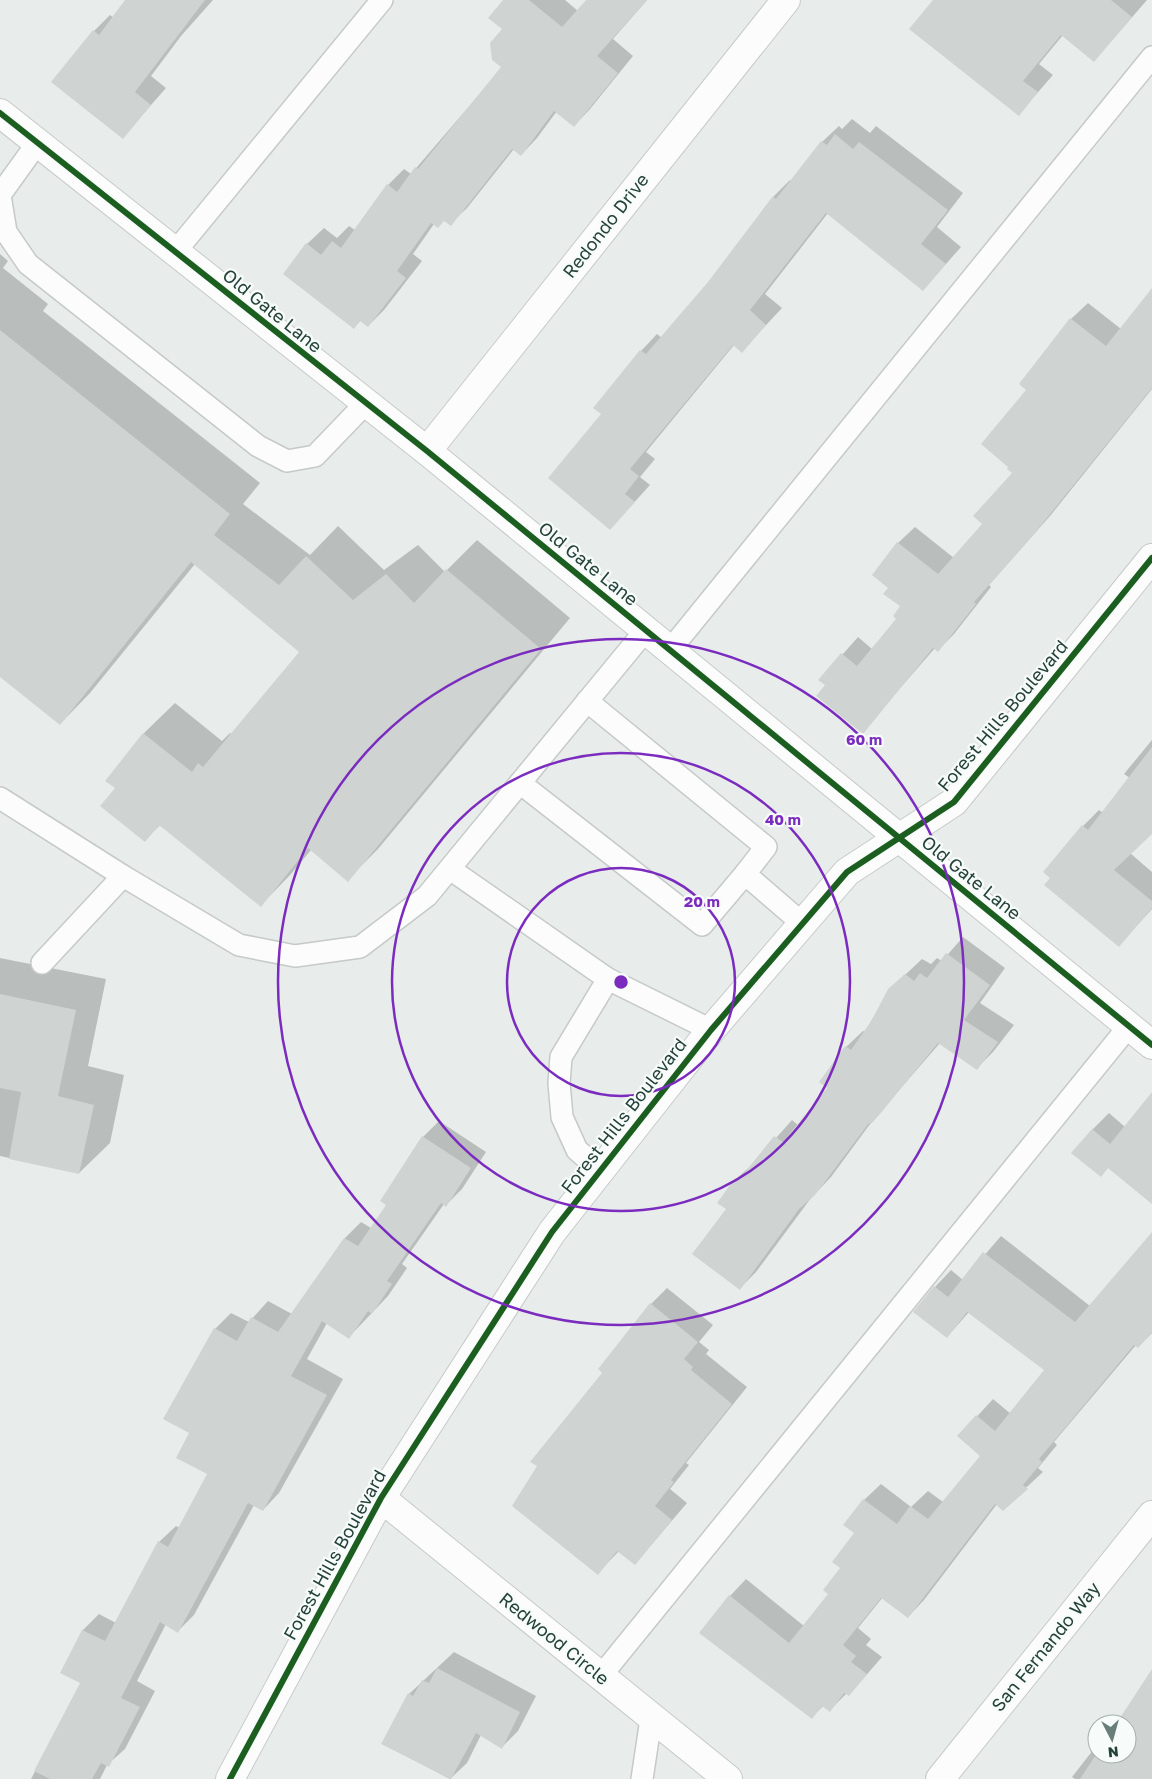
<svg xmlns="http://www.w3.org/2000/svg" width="1152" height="1779" font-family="'Golos Text',sans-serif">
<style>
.shadow{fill:#0003}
.building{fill:#cfd4d2}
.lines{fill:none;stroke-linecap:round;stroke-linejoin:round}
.lane-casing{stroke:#c5cac8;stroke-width:24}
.street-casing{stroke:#c5cac8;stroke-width:30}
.lane{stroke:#fcfcfc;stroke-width:21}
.street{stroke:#fcfcfc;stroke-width:28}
.cycleway-casing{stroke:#f7fbf9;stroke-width:9}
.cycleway{stroke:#1b5e20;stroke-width:6}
.ring{fill:none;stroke:#7b2cbf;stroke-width:2.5}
.labels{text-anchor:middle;stroke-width:4.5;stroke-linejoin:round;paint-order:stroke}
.street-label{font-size:18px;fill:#24423a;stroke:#f7fbf9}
.centre{fill:#7b2cbf;stroke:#f7fbf9;stroke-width:2.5}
.ring-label{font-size:15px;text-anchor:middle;font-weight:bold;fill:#7b2cbf;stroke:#f7fbf9;stroke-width:4.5;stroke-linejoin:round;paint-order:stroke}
</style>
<rect width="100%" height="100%" fill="#e8edeb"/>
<g class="shadow">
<path d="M 127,0 L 213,0 L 181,36 L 151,76 L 166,88 L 123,137 L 94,31 L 110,15 L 114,18 Z"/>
<path d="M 505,0 L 565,0 L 578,11 L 587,0 L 647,0 L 613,39 L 633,56 L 590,109 L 574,126 L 557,111 L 537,138 L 521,155 L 514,149 L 467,208 L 450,224 L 445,220 L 434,224 L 413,254 L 422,261 L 384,310 L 368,326 L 361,320 L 354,327 L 307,244 L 324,228 L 337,238 L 349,226 L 355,230 L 388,185 L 404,169 L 411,174 L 503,67 Z"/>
<path d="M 934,0 L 1147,0 L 1094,61 L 1063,35 L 1039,64 L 1053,75 L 1019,114 Z"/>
<path d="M 852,119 L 870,133 L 876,126 L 963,193 L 937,227 L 961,247 L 923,290 L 828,213 L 765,294 L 782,308 L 742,351 L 734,345 L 646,452 L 655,459 L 640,477 L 650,485 L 610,529 L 602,413 L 641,351 L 657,334 L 662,338 L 709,283 L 774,196 L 790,180 L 791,181 L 822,142 L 839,126 L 842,129 Z"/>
<path d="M 0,254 L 8,261 L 3,268 L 48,304 L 43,311 L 260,483 L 243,504 L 310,555 L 338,526 L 384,570 L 418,545 L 445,572 L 477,540 L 570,618 L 378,849 L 347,880 L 311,850 L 291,874 L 261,905 L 161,824 L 145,840 L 116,788 L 107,780 L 144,733 L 175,703 L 222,741 L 230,733 L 232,735 L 301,652 L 195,564 L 90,693 L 60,724 L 0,675 Z"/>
<path d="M 1152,290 L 1152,389 L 1050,516 L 989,585 L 991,587 L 954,634 L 938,650 L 935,648 L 862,732 L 826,685 L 820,680 L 858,637 L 872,649 L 898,619 L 902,606 L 889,588 L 898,543 L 915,527 L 954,558 L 983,524 L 1013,473 L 1028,389 L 1020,383 L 1071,319 L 1088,303 L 1121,329 Z"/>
<path d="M 1152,740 L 1152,832 L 1130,853 L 1152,872 L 1152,909 L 1119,945 L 1052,878 L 1083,826 L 1099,810 L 1103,813 L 1130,778 L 1124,774 Z"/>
<path d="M 963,937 L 1005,968 L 980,1003 L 1014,1025 L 993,1052 L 977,1068 L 940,1043 L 873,1120 L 831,1177 L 811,1198 L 756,1272 L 740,1288 L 728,1209 L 736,1179 L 753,1164 L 792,1120 L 798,1125 L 828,1088 L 846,1047 L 863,1031 L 865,1032 L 889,990 L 922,959 L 931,964 L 937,958 L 942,961 Z"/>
<path d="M 0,958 L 106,979 L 88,1066 L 124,1075 L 110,1143 L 79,1173 L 0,1156 Z"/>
<path d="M 1152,1097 L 1152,1202 L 1092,1130 L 1109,1113 L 1125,1127 Z"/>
<path d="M 439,1121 L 486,1152 L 462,1189 L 446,1205 L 444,1204 L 402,1264 L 407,1268 L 388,1296 L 349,1337 L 327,1323 L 307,1359 L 343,1379 L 279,1493 L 263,1510 L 254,1505 L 194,1615 L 178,1631 L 166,1624 L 137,1681 L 155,1691 L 125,1749 L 107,1765 L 100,1779 L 31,1779 L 82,1682 L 62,1672 L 83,1630 L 99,1614 L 116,1623 L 159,1542 L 176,1526 L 180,1528 L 208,1474 L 191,1432 L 215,1329 L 231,1313 L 249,1322 L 268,1301 L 292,1314 L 345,1238 L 361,1222 L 371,1228 L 388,1205 L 423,1137 Z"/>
<path d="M 1152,1234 L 1152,1333 L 1138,1347 L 1136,1345 L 1054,1442 L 1057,1445 L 1038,1468 L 1043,1472 L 1003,1509 L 997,1504 L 924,1600 L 908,1617 L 883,1597 L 858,1628 L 871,1639 L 866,1645 L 882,1657 L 849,1695 L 847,1693 L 830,1710 L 824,1705 L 812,1717 L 700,1633 L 730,1596 L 746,1579 L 804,1626 L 830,1594 L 856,1533 L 864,1500 L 881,1484 L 911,1507 L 928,1491 L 943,1502 L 982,1455 L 959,1436 L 993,1399 L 1011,1414 L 1045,1370 L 969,1312 L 947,1337 L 935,1287 L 951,1270 L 963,1280 L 1001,1236 L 1090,1306 Z"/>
<path d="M 667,1288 L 713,1325 L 699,1342 L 709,1350 L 706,1354 L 747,1387 L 686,1463 L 689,1465 L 670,1489 L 687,1503 L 635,1564 L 619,1551 L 598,1573 L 604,1373 L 651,1304 Z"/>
<path d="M 454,1652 L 536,1696 L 518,1731 L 502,1747 L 481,1735 L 467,1763 L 450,1779 L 383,1744 L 409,1694 Z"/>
<path d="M 1152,1680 L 1152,1779 L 1075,1779 L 1072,1777 L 1097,1745 L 1097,1754 L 1127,1754 L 1127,1724 L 1118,1724 Z"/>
</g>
<g class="building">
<path d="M 125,0 L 205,0 L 135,92 L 151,105 L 123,139 L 51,82 L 93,30 L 99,35 Z"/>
<path d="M 503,0 L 529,0 L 562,27 L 586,0 L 647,0 L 597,56 L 618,73 L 574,127 L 554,111 L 521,156 L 512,149 L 451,226 L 444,221 L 438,228 L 431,223 L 397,271 L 406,278 L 368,327 L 360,321 L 354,329 L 283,274 L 306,243 L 321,255 L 332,241 L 341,248 L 387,184 L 397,192 L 415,167 L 418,169 L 501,67 L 492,60 L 490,43 L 502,29 L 488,18 Z"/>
<path d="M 933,0 L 1111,0 L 1132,17 L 1094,62 L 1061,35 L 1023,81 L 1038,92 L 1019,116 L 909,29 Z"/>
<path d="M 835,134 L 853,149 L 859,142 L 948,210 L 921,244 L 946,264 L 923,291 L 826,213 L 750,310 L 766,325 L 742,353 L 733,345 L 630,469 L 639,476 L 625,494 L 635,502 L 610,530 L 548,478 L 601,414 L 593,408 L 640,350 L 646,354 L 708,282 L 773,196 L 776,199 L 821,141 L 827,145 Z"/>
<path d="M 1152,288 L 1152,388 L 1034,534 L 974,602 L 976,604 L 938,652 L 933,648 L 863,734 L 816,696 L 825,685 L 818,680 L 841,653 L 857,666 L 896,619 L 893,616 L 900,606 L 883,594 L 888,588 L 872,575 L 897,542 L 938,574 L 982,524 L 973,516 L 1012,473 L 1007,469 L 1008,467 L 981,444 L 1026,390 L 1019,384 L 1070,318 L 1106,346 Z"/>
<path d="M 0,330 L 230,514 L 214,535 L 279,585 L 306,556 L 353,600 L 386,574 L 414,603 L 446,569 L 541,649 L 348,882 L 308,848 L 261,907 L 159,825 L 145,842 L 100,806 L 115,788 L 105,781 L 143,733 L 192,772 L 198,763 L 203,767 L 299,652 L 191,562 L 60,725 L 0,677 Z"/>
<path d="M 1152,747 L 1152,834 L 1114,870 L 1152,901 L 1152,908 L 1119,947 L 1044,885 L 1050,878 L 1043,872 L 1082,825 L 1088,830 Z"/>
<path d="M 946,953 L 990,985 L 964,1020 L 998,1042 L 977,1070 L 938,1043 L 880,1114 L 871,1124 L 869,1123 L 815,1195 L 799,1209 L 740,1290 L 692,1254 L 726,1209 L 717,1203 L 735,1178 L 738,1181 L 774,1136 L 783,1142 L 827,1088 L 819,1082 L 845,1046 L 851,1050 L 872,1020 L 888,989 L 905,974 L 914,981 L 920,973 L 927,978 Z"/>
<path d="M 0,994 L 76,1010 L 58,1096 L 94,1105 L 79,1174 L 9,1159 L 21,1092 L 0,1088 Z"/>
<path d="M 1152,1092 L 1152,1204 L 1108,1168 L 1101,1177 L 1071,1153 L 1092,1129 L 1110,1144 Z"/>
<path d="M 422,1136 L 471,1168 L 446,1207 L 441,1203 L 387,1281 L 392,1284 L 372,1314 L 368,1311 L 349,1339 L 322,1321 L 291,1376 L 327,1395 L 263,1511 L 248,1503 L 178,1633 L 160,1622 L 121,1698 L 140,1707 L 109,1767 L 101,1763 L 92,1779 L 50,1779 L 34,1771 L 80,1683 L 60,1673 L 82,1630 L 105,1641 L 158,1541 L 168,1547 L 207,1474 L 176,1458 L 189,1433 L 163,1419 L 214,1328 L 237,1341 L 251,1317 L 278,1332 L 344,1238 L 358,1246 L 386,1205 L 380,1201 Z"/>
<path d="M 1152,1232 L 1152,1332 L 1138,1348 L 1134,1345 L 1039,1459 L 1042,1462 L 1023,1485 L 1028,1489 L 1003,1511 L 995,1504 L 908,1618 L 881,1598 L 843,1645 L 856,1656 L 851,1662 L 867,1674 L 849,1696 L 844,1693 L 830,1712 L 822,1706 L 812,1719 L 699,1633 L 729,1595 L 789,1643 L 828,1594 L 823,1590 L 840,1568 L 832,1562 L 854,1533 L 843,1525 L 863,1499 L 897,1524 L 910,1506 L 928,1519 L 980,1456 L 957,1436 L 976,1415 L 995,1431 L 1044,1370 L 967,1312 L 947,1338 L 913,1312 L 934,1286 L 948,1297 L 983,1252 L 1075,1322 Z"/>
<path d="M 650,1303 L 698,1342 L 684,1359 L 693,1367 L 691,1370 L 732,1404 L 671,1480 L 674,1482 L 655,1506 L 672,1520 L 635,1565 L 617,1551 L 598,1575 L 512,1506 L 537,1466 L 530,1462 L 602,1373 L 598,1369 Z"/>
<path d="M 437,1668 L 520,1712 L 502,1749 L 476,1733 L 451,1779 L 381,1744 L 408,1693 L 413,1696 L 422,1680 L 429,1683 Z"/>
<path d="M 1152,1669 L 1152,1779 L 1080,1779 L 1097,1753 L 1127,1754 L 1127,1724 L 1116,1724 Z"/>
</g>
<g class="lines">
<defs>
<g id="lane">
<path d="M 38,142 L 0,195 L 6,232 L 28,264 L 258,446 L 287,461 L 315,456 L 365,404"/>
<path d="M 175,252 L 382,0"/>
<path d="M 670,650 L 1152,57"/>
<path d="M 587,701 L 766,847 L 745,874 L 803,924"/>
<path d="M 520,783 L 702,925 L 745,874"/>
<path d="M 0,798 L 123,876 L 42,963"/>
<path d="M 450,869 L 608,979 L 711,1030"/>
<path d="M 123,876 L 239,945 L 295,956 L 360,947 L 427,896 L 645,631"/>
<path d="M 600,1170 L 577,1150 L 562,1117 L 559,1083 L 561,1057 L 608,979"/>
<path d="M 600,1677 L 1129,1026"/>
<path d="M 642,1779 L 651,1719"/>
</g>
<g id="street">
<path d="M 0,113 L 427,451 L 1152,1045"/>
<path d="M 427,451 L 786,0"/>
<path d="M 381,1498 L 728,1779"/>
<path d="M 230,1779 L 381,1498 L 552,1232 L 711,1030 L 847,872 L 954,802 L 1152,558"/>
<path d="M 940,1779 L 1152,1515"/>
</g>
</defs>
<use href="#lane" class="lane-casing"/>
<use href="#street" class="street-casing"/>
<use href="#lane" class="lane"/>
<use href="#street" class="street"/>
<defs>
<g id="cycleway">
<path d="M 0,113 L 427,451 L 1152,1045"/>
<path d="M 230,1779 L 381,1498 L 552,1232 L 711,1030 L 847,872 L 954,802 L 1152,558"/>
</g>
</defs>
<use href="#cycleway" class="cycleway-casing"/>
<use href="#cycleway" class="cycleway"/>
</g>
<g class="ring">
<circle cx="621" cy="982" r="114"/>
<circle cx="621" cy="982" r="229"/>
<circle cx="621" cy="982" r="343"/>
</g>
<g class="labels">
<g class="street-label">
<text transform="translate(606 226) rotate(-52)" y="6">Redondo Drive</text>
<text transform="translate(272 311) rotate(39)" y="6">Old Gate Lane</text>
<text transform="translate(588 564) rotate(39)" y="6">Old Gate Lane</text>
<text transform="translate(1003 716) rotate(-50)" y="6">Forest Hills Boulevard</text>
<text transform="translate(971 878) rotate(39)" y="6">Old Gate Lane</text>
<text transform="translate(624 1116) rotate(-52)" y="6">Forest Hills Boulevard</text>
<text transform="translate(335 1555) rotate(-61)" y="6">Forest Hills Boulevard</text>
<text transform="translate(554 1639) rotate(39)" y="6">Redwood Circle</text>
<text transform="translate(1046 1647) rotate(-51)" y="6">San Fernando Way</text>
</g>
</g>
<circle cx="621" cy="982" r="8" class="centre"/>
<g class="ring-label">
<text x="864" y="745">60 m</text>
<text x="783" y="825">40 m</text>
<text x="702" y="907">20 m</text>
</g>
<g transform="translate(1112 1739) rotate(174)"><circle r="24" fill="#f7fbf9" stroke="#a3b1ad"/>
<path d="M0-4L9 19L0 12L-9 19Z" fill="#697e78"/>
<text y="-8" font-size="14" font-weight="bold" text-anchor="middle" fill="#24423a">N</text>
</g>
</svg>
